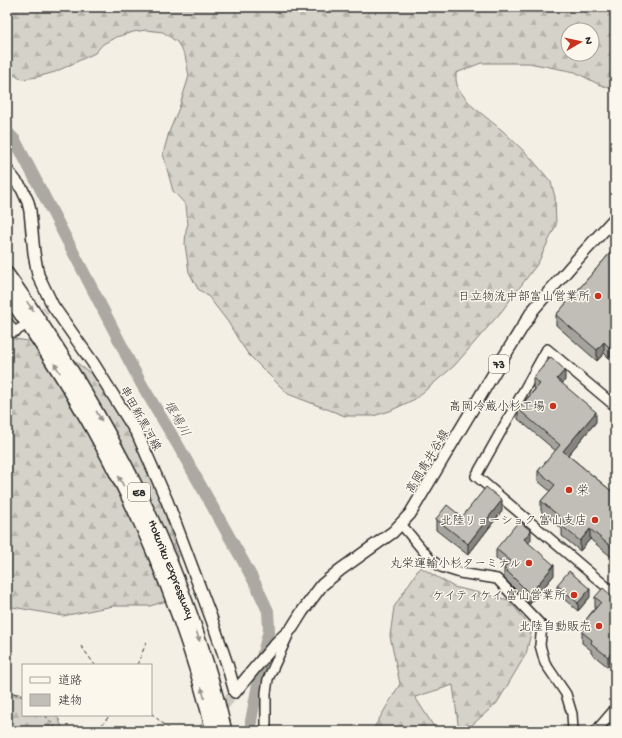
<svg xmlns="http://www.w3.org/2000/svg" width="622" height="738" font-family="'Gochi Hand','Klee One',sans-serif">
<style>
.forest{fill:url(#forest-firs);stroke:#807e7a;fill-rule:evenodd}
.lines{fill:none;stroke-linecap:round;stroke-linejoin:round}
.river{stroke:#aca9a2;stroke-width:12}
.minor-tunnel{stroke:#cbc8bf;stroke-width:9;stroke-dasharray:9 4.5;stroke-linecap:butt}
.major-tunnel{stroke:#cbc8bf;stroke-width:11;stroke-dasharray:11 5.5;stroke-linecap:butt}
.minor-casing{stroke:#2b2b2b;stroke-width:12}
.major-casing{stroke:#2b2b2b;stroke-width:14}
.highway-casing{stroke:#2b2b2b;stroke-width:16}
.path{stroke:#2b2b2b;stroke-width:1;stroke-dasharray:4 3;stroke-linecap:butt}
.minor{stroke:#fbf7ec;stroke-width:9}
.major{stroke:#fbf7ec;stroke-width:11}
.highway{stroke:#fbf7ec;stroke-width:13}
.wall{fill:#a5a39d;stroke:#2b2b2b}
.shaded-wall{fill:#86857f;stroke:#2b2b2b}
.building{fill:#c0beb6;stroke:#2b2b2b}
.oneway{fill:#93918c}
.poi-dot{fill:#c8321e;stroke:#fbf7ec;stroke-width:1.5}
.labels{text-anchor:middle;stroke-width:3;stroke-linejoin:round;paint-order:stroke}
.shield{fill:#fbf7ec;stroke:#696865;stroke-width:1}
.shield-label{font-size:11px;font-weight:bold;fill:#2b2b2b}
.poi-label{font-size:12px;fill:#2b2b2b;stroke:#fbf7ec;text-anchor:end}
.street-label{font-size:12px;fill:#2b2b2b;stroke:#fbf7ec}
.water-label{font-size:13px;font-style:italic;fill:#585755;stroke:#fbf7ec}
</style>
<defs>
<pattern id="forest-firs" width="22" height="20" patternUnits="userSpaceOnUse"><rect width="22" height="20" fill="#d5d2c9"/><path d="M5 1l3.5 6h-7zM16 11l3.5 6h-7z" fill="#b7b4ad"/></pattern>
</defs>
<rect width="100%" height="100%" fill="#f3efe4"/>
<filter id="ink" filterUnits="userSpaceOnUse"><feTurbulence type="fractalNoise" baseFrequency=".025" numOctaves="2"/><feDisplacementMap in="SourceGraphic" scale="8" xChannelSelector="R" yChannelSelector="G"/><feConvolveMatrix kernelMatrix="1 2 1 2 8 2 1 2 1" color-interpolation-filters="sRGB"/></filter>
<g filter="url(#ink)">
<g class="forest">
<path d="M 7,7 L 615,7 L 615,90 L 598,84 L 575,72 L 529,63 L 481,63 L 456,73 L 456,80 L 458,89 L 472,106 L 503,131 L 530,157 L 551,182 L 555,197 L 556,225 L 538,263 L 501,312 L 454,366 L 415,399 L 390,411 L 373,416 L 345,416 L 288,394 L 248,354 L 238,339 L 228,322 L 208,296 L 198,289 L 189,272 L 185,244 L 186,230 L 188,224 L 186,205 L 173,191 L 163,154 L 169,132 L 179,108 L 189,76 L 185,55 L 177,42 L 163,32 L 146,30 L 133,32 L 116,37 L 103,44 L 95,53 L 55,72 L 37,77 L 23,79 L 7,72 ZM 568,30 L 592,30 L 592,54 L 568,54 Z"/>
<path d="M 7,338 L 43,343 L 67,355 L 103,383 L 144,450 L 166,516 L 178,557 L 179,582 L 173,599 L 150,606 L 113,606 L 63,616 L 7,606 Z"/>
<path d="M 420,567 L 454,587 L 509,600 L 532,629 L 526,654 L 497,703 L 465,731 L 459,731 L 453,685 L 415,697 L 436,730 L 435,731 L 372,731 L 400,684 L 390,636 L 394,607 Z"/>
<path d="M 7,693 L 23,694 L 23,715 L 55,715 L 59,719 L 63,731 L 7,731 Z"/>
</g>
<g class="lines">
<path class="river" d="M 7,132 L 15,140 L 122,346 L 126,355 L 142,385 L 179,447 L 243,561 L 256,585 L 268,611 L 269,630 L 262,657 L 258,684 L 251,721 L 251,731"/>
<path class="minor-tunnel" d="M 33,319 L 46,310"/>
<path class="major-tunnel" d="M 202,731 L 235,692"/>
<defs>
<g id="minor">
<path d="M 7,321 L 14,332 L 21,328"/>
<path d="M 615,406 L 547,349 L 476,476 L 615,594"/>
<path d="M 401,524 L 430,559 L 441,567 L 460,573 L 497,579 L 542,626 L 540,645 L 545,663 L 566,694 L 572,714 L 573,731"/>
<path d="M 266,731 L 266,693 L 268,679 L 290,631"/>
<path d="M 596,731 L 615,709"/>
</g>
<g id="major">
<path d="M 7,170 L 22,189 L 28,202 L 30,211 L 34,253 L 38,275 L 53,306 L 93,363 L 138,435 L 167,501 L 212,620 L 227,664 L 235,692"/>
<path d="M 235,692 L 254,669 L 277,642 L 292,628 L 302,612 L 322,585 L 340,570 L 393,532 L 410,514 L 497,368 L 533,310 L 573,264 L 615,218"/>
</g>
<g id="highway">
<path d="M 7,274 C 107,414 185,562 225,731"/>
<path d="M 7,294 C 101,426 175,572 213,731"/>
</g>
</defs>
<use href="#minor" class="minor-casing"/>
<use href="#major" class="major-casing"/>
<use href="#highway" class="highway-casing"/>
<g class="path">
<path d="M 81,646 L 95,665"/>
<path d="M 137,665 L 147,641"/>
<path d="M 7,690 L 23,697"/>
<path d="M 151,713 L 171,731"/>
<path d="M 45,715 L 55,727 L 57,731"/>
<path d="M 97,731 L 110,715"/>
</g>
<use href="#minor" class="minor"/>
<use href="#major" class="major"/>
<use href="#highway" class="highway"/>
</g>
<g class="wall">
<path d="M 611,252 L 609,358 L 604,353 L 597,361 L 556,325 L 556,315 Z"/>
<path d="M 533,378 L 565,380 L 562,384 L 596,422 L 568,455 L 615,494 L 615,560 L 590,539 L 580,551 L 562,536 L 562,529 L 541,511 L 541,501 L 550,491 L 538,481 L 538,471 L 556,451 L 518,419 L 518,409 L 535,389 L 533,388 Z"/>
<path d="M 502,511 L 468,555 L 436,530 L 436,519 L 462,517 Z"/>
<path d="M 531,540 L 528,543 L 554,575 L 530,604 L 504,578 L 504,568 L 506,567 L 496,558 L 496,549 Z"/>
<path d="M 557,585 L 590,597 L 578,611 L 557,593 Z"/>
<path d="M 595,597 L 615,599 L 608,667 L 591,653 L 591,650 L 582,643 L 582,632 L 584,630 L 584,622 L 595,608 Z"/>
</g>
<g class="shaded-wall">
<path d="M 615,341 L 615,352 L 609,358 L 609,347 Z"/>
<path d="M 604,342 L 604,353 L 597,361 L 597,350 Z"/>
<path d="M 565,370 L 565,380 L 557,389 L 557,379 Z"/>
<path d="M 596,412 L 596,422 L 563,461 L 563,451 Z"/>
<path d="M 502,500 L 502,511 L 468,555 L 468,544 Z"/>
<path d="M 590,529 L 590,539 L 580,551 L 580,541 Z"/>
<path d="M 531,531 L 531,540 L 524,549 L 524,539 Z"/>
<path d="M 554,565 L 554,575 L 530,604 L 530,594 Z"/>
<path d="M 590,589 L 590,597 L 578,611 L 578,603 Z"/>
<path d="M 615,648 L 615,658 L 608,667 L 608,657 Z"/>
</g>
<g class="building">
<path d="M 611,252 L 615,256 L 615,341 L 609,347 L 604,342 L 597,350 L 556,315 Z"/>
<path d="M 551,357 L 565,370 L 557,379 L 596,412 L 563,451 L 615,494 L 615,550 L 590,529 L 580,541 L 562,526 L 566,522 L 541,501 L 555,485 L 538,471 L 560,445 L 518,409 L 540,384 L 533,378 Z"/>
<path d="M 486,487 L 502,500 L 468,544 L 436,519 L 447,505 L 462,517 Z"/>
<path d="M 519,521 L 531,531 L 524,539 L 554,565 L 530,594 L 504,568 L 511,561 L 496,549 Z"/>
<path d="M 569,571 L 590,589 L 578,603 L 557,585 Z"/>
<path d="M 603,588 L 615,599 L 615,648 L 608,657 L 591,643 L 592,640 L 582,632 L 588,626 L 584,622 L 601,602 L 595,597 Z"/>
</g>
<defs><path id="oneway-solid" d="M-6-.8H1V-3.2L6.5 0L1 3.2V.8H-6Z"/></defs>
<g class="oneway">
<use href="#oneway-solid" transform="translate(30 306) rotate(55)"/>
<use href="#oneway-solid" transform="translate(57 368) rotate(-122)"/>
<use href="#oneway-solid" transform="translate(99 416) rotate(61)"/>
<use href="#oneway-solid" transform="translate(121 481) rotate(-117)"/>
<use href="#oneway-solid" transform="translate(198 636) rotate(72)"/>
<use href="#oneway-solid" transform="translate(203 693) rotate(-105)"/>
</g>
</g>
<g class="poi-dot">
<circle cx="598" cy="296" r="4"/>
<circle cx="553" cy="406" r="4"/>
<circle cx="569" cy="490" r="4"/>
<circle cx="595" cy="520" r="4"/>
<circle cx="529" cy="563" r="4"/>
<circle cx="574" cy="595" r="4"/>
<circle cx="599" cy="626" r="4"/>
</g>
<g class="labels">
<g class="shield">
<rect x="489" y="355" width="20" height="18" rx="3"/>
<rect x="128" y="483" width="22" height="18" rx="3"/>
</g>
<g class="shield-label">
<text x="499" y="368">73</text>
<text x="139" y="496">E8</text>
</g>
<g class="poi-label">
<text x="590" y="300">日立物流中部富山営業所</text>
<text x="545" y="410">高岡冷蔵小杉工場</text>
<text x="577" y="494" text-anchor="start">栄</text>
<text x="587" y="524">北陸リョーショク 富山支店</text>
<text x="521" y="567">丸栄運輸小杉ターミナル</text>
<text x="566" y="599">ケイティケイ 富山営業所</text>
<text x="591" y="630">北陸自動販売</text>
</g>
<g class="street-label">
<text transform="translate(141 418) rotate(61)" y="4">串田新黒河線</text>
<text transform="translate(427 461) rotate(-59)" y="4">高岡青井谷線</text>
<text transform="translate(172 569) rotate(68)" y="4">Hokuriku Expressway</text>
</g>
<g class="water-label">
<text transform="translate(178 418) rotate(60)" y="5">堰場川</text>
</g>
</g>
<rect width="622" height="738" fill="none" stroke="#fbf7ec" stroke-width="24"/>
<rect x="12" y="12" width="598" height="714" fill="none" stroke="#2b2b2b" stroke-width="1.5" filter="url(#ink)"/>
<rect x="22" y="664" width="130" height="52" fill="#fbf7ec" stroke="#a8a59f"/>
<rect x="30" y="677" width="20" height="6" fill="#fbf7ec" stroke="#a8a59f"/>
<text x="58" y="684" font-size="12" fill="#2b2b2b">道路</text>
<rect x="30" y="694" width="20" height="12" fill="#c0beb6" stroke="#a8a59f"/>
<text x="58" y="704" font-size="12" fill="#2b2b2b">建物</text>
<g transform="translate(580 42) rotate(81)"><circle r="19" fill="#fbf7ec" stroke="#a8a59f"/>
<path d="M0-3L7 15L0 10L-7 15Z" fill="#c8321e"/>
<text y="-6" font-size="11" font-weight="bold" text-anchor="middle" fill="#2b2b2b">N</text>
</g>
</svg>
